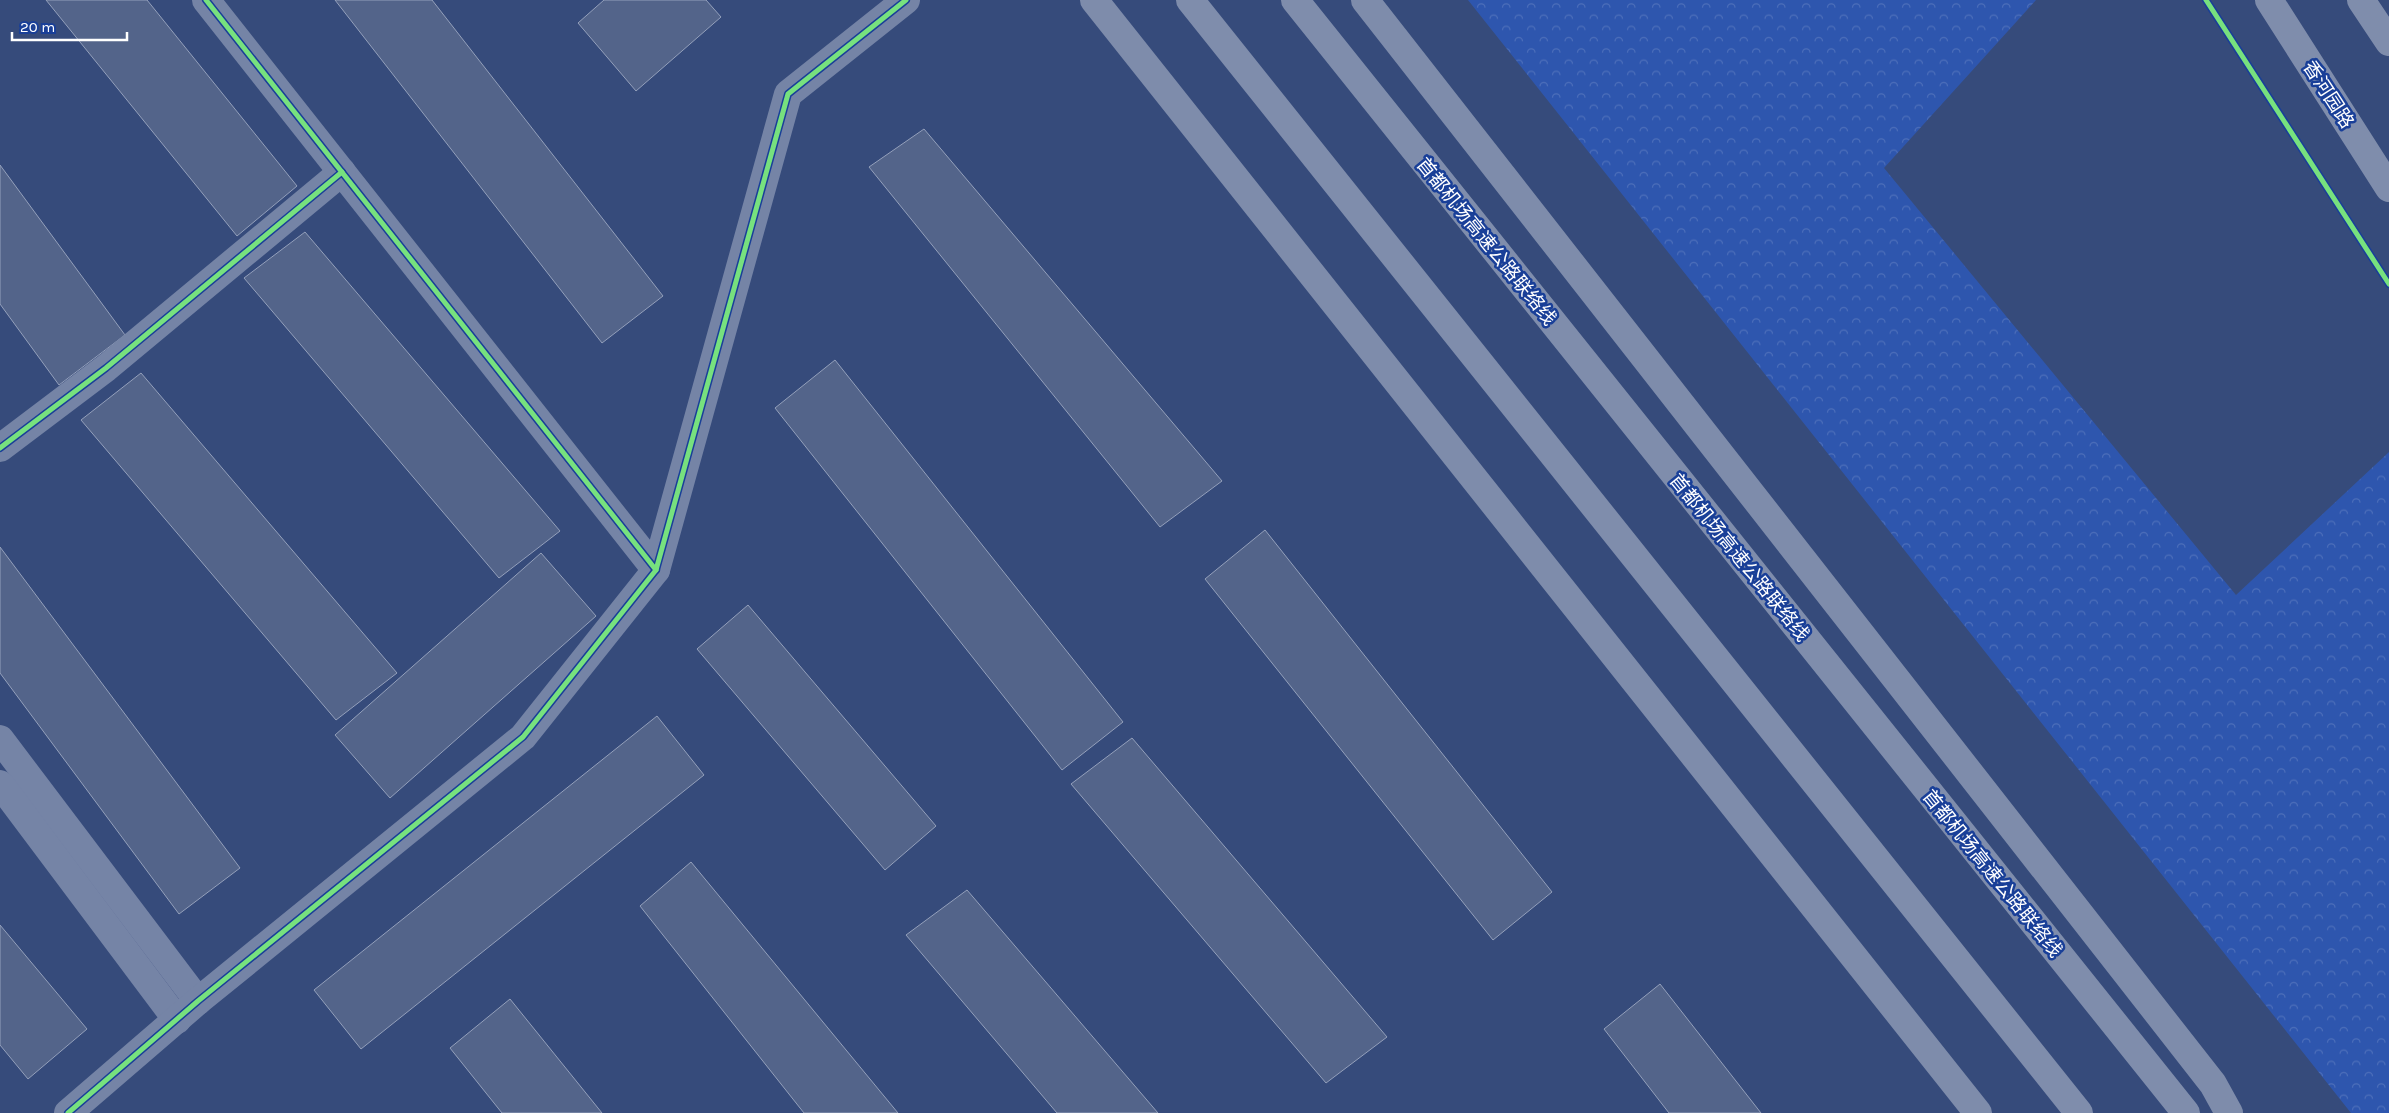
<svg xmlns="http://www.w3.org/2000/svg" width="2389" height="1113" font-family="Karla,'Noto Sans SC',sans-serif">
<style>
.forest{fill:url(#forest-crowns)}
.building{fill:#53648a;stroke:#94a0bb}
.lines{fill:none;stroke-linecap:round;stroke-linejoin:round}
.minor{stroke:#7584a6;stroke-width:28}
.major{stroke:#7e8cab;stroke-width:28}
.highway{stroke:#7f8dac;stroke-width:28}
.cycleway-casing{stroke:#193f98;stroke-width:8}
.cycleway{stroke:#77e17e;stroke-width:5}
.labels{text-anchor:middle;stroke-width:5;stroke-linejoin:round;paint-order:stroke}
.street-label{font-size:19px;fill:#fff;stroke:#193f98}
</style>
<defs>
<pattern id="forest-crowns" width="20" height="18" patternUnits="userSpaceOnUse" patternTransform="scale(1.25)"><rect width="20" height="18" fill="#2e56ae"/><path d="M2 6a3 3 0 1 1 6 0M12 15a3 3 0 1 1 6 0" fill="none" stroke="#4d6fba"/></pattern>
</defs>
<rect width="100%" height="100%" fill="#364b7b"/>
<path class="forest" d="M 1468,0 L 2036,0 L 1884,168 L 2236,595 L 2389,452 L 2389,1113 L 2351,1113 Z"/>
<g class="building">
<path d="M 46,0 L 147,0 L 297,186 L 237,236 Z"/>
<path d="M 335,0 L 432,0 L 663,296 L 602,343 Z"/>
<path d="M 604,0 L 706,0 L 721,17 L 636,91 L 578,23 Z"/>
<path d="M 924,129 L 1222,481 L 1160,527 L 869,167 Z"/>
<path d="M 0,165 L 125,335 L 59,385 L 0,304 Z"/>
<path d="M 305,232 L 560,531 L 499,578 L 244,278 Z"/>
<path d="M 835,360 L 1123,722 L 1062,770 L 775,408 Z"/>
<path d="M 141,373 L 397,673 L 336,720 L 81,420 Z"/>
<path d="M 1265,530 L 1552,892 L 1493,940 L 1205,579 Z"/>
<path d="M 0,547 L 240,868 L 179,914 L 0,673 Z"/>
<path d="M 541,553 L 596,616 L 390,798 L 335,735 Z"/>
<path d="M 748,605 L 936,826 L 885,870 L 697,649 Z"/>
<path d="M 657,716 L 704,775 L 361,1049 L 314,990 Z"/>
<path d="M 1132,738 L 1387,1037 L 1326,1083 L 1071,784 Z"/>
<path d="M 691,862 L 898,1113 L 804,1113 L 640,906 Z"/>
<path d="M 967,890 L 1158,1113 L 1057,1113 L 906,935 Z"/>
<path d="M 0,925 L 87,1029 L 28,1079 L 0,1045 Z"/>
<path d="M 1660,984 L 1761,1113 L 1669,1113 L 1604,1029 Z"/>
<path d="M 510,999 L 602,1113 L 502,1113 L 450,1048 Z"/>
</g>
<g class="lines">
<g class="minor">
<path d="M 206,0 L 656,570"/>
<path d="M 0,448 L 106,368 L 342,172"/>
<path d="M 0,739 L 198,1001"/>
<path d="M 0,784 L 177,1020"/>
<path d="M 68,1113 L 198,1001 L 523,737 L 656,570 L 788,94 L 906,0"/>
</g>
<g class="major">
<path d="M 1094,0 L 1978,1113"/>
<path d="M 1365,0 L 2213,1084 L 2229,1113"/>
</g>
<g class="highway">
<path d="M 1190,0 L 2079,1113"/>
<path d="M 1295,0 L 2186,1113"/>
<path d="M 2269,0 L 2389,188"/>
<path d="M 2361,0 L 2389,42"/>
</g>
<defs>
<g id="cycleway">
<path d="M 206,0 L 656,570"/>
<path d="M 2206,0 L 2389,284"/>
<path d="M 0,448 L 106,368 L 342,172"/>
<path d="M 68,1113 L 198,1001 L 523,737 L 656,570 L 788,94 L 906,0"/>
</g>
</defs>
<use href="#cycleway" class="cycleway-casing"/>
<use href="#cycleway" class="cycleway"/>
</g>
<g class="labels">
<g class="street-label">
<text transform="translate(2329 94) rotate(57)" y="7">香河园路</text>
<text transform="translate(1487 241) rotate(51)" y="7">首都机场高速公路联络线</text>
<text transform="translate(1740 557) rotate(51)" y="7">首都机场高速公路联络线</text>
<text transform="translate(1993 873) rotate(51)" y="7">首都机场高速公路联络线</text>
</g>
</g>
<path d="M12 32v8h115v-8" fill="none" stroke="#ffffff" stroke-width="2.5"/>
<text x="20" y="32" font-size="15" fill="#ffffff" stroke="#193f98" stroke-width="4" paint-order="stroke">20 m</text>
</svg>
